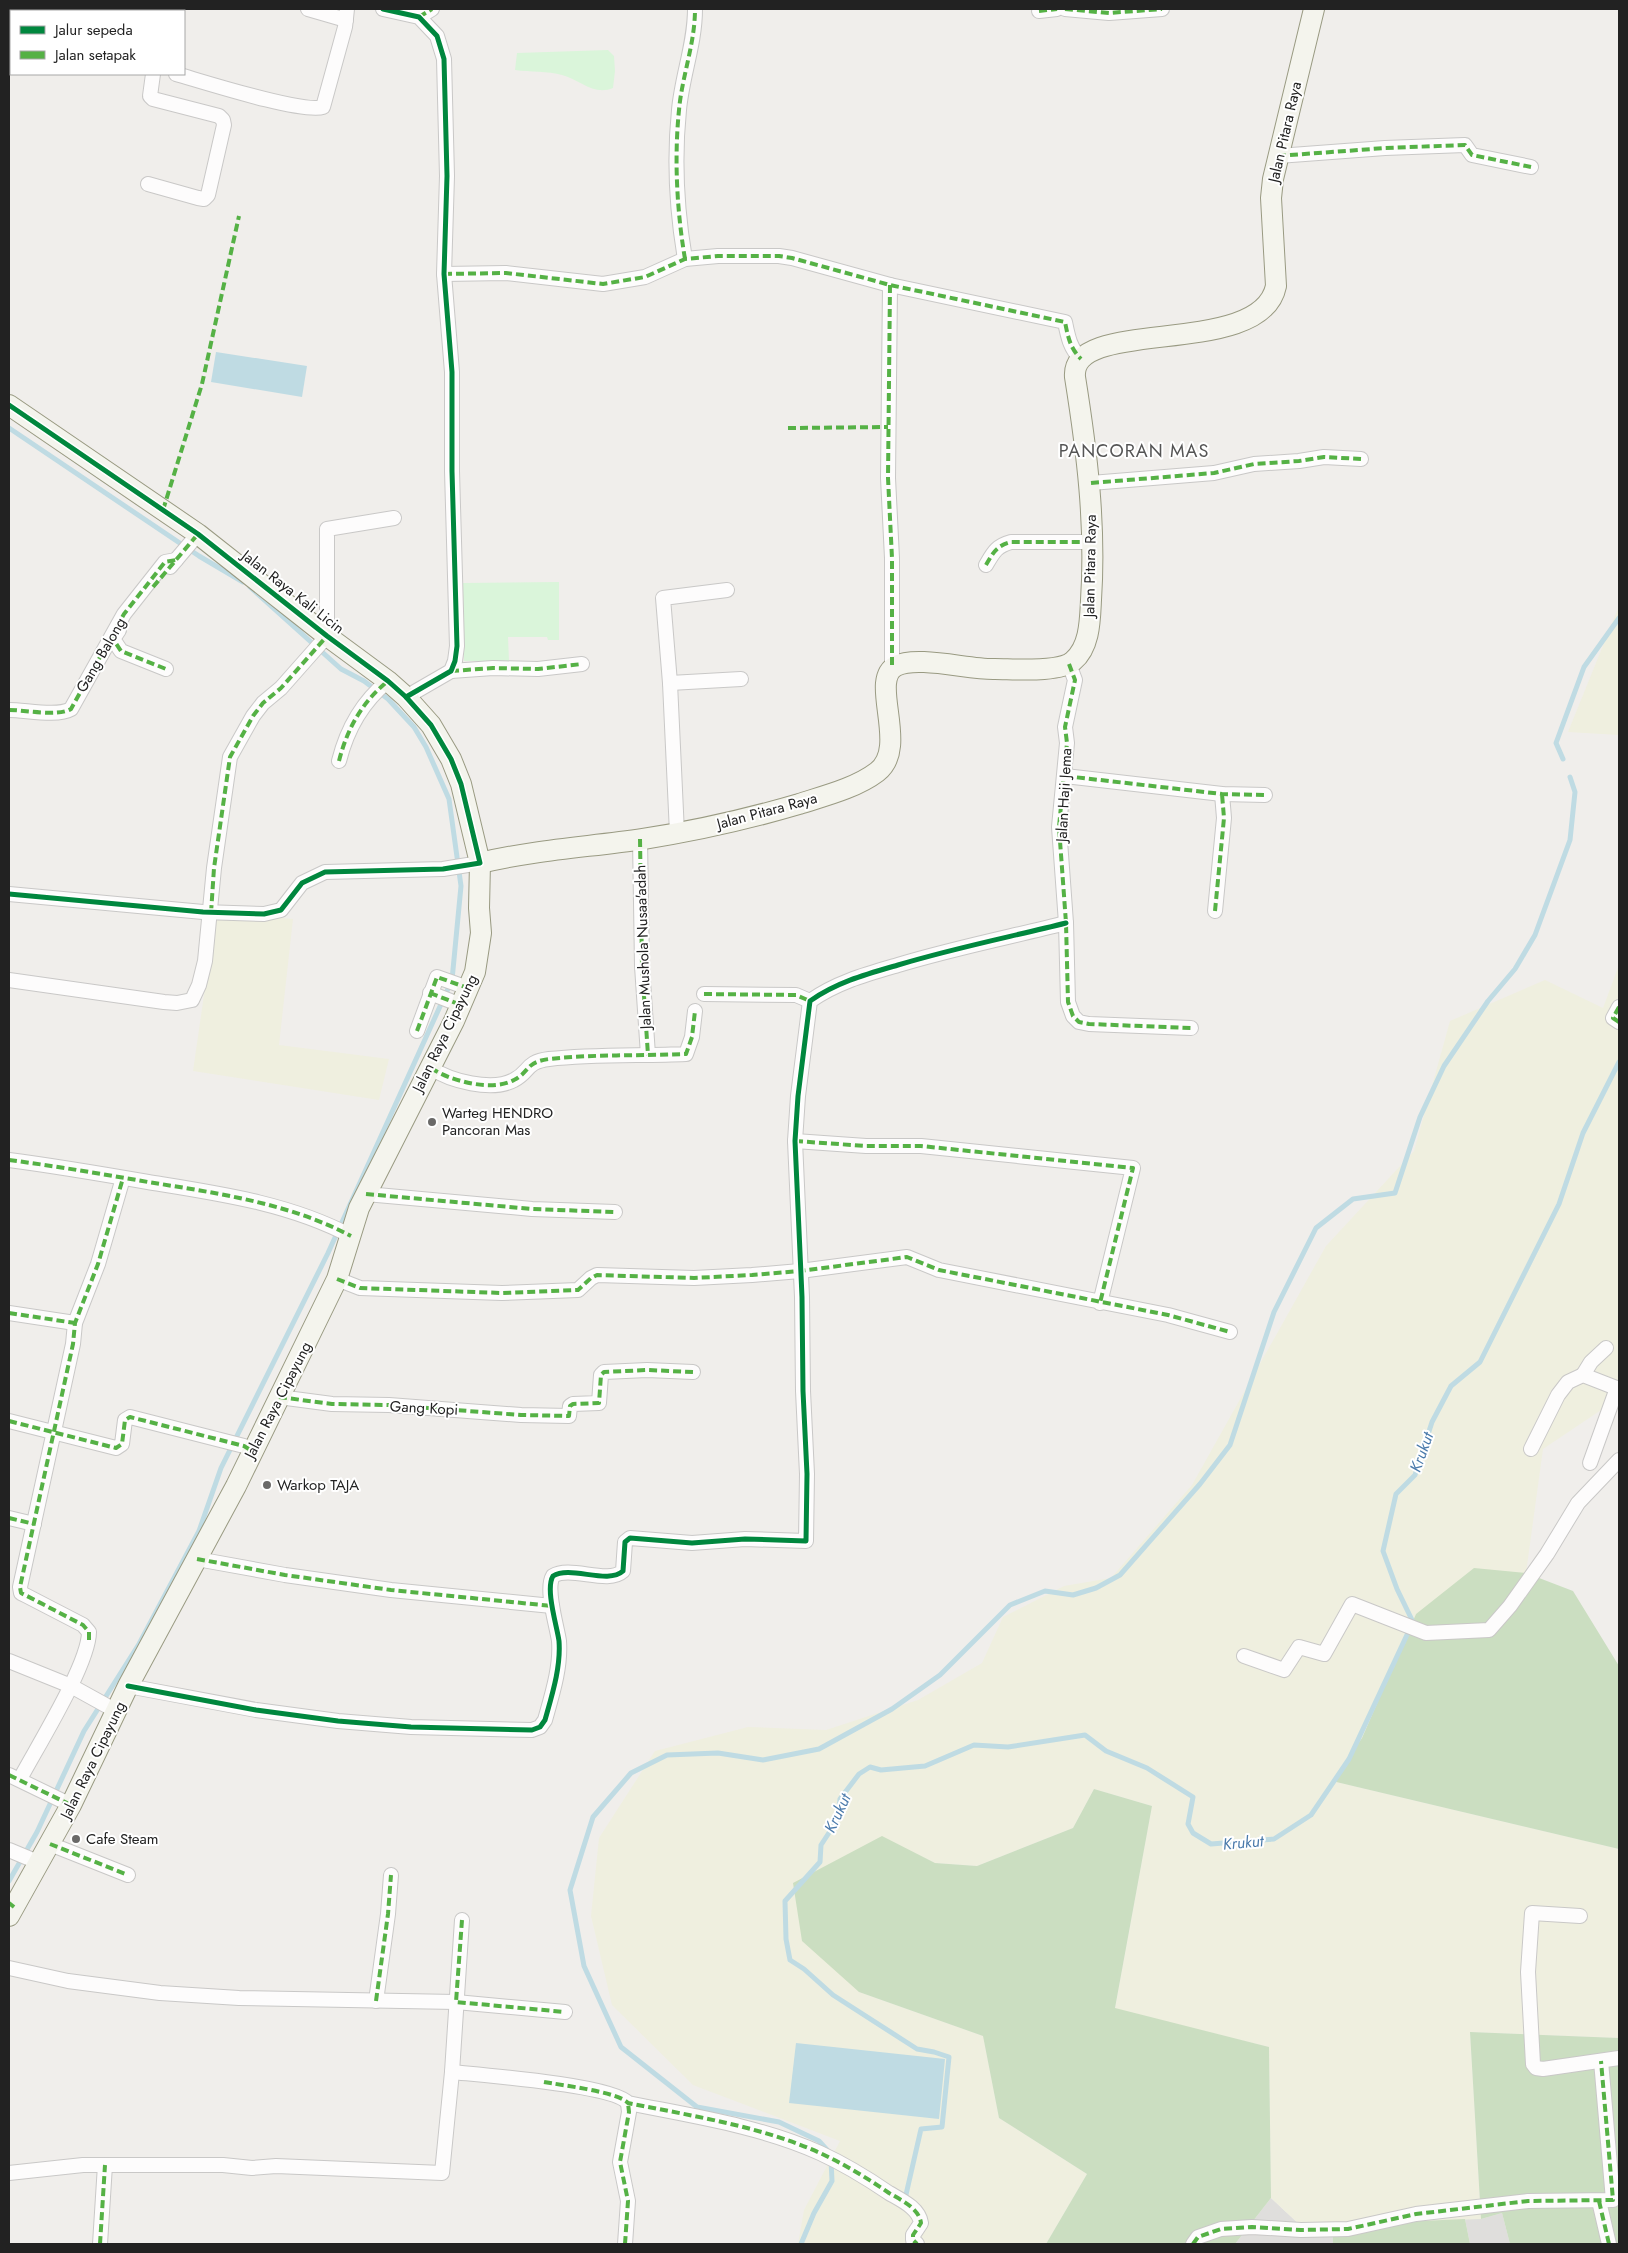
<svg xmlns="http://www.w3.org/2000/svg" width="1628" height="2253" font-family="Jost,sans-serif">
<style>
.residential{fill:#dfdedc}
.farmland{fill:#efefdf}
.forest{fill:#cbdec1}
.park{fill:#daf5da}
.water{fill:#bfdbe3}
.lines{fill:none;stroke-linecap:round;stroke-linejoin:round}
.stream{stroke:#bfdbe3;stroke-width:5}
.street-casing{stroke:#c9c8c7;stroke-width:16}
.secondary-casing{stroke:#999a82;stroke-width:22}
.street{stroke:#fdfcfc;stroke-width:14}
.secondary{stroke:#f4f4ed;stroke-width:20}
.quiet{stroke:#55b145;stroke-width:4;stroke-dasharray:8 4;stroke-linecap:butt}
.cycleway-casing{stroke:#fff;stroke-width:8}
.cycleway{stroke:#00873e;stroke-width:5}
.poi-dot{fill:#6a6968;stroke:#fff;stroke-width:2}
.labels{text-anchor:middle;stroke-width:4;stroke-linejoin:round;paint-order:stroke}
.street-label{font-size:15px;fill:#222;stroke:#fff}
.poi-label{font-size:15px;fill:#222;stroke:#fff;text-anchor:start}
.water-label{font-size:16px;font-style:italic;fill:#4a7aab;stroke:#fff}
.quarter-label{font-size:18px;letter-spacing:1px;fill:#555;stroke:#fff}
</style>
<rect width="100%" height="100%" fill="#f0eeeb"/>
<g class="residential">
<path d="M 1271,2198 L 1301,2226 L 1332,2225 L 1333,2244 L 1235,2244 Z"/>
<path d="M 1502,2213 L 1510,2244 L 1470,2244 L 1465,2219 L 1481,2219 Z"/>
</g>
<g class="farmland">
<path d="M 1619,606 L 1619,735 L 1568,732 Z"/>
<path d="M 216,912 L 293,919 L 279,1045 L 389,1059 L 379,1100 L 193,1071 Z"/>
<path d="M 1619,965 L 1619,1398 L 1543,1449 L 1526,1573 L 1416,1614 L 1362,1738 L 1332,1781 L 1619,1849 L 1619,2038 L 1470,2032 L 1481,2219 L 1301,2226 L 1271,2198 L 1269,2047 L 1115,2009 L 1152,1806 L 1094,1789 L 1073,1828 L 977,1866 L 935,1863 L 882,1837 L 859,1992 L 983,2036 L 999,2118 L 1087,2174 L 1046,2244 L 798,2244 L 804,2210 L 840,2141 L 693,2085 L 612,2005 L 591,1916 L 599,1838 L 655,1751 L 748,1727 L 826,1730 L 918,1700 L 982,1663 L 1003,1617 L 1064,1586 L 1111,1578 L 1192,1485 L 1326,1246 L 1414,1151 L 1450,1021 L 1545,980 L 1603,1008 Z"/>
</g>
<g class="forest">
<path d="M 1474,1568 L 1526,1573 L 1573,1591 L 1619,1666 L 1619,1849 L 1332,1781 L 1362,1738 L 1416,1614 Z"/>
<path d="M 1094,1789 L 1152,1806 L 1115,2008 L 1269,2047 L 1271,2198 L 1235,2244 L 1046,2244 L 1087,2174 L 999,2118 L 983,2036 L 859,1992 L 802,1941 L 793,1883 L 882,1836 L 935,1863 L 977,1866 L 1073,1828 Z"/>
<path d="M 1470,2032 L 1619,2038 L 1619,2244 L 1510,2244 L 1502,2213 L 1481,2219 Z"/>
<path d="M 1465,2219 L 1470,2244 L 1333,2244 L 1332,2225 Z"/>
</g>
<g class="park">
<path d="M 608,50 L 614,56 L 615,71 L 613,88 C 594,96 580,80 562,75 C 548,71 530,72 515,70 L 517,53 Z"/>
<path d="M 559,582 L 559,640 L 548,640 L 547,637 L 508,637 L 509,661 L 464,661 L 463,583 Z"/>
</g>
<g class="water">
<path d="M 216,352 L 307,366 L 302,397 L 211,382 Z"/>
<path d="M 796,2043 L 945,2059 L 939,2119 L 789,2103 Z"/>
</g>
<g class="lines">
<g class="stream">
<path d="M 9,428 L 199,556 L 243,582"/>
<path d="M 1563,759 L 1556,743 L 1584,667 L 1619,618"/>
<path d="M 9,1881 L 37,1832 L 84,1731 L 139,1644 L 199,1531 L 221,1468 L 328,1253 L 452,980 L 461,886 L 449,799 L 426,747 L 414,727 L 388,699 L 364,681 L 341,669 L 250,587"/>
<path d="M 829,2152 L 819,2141 L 779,2122 L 697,2107 L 621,2047 L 584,1966 L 570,1890 L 593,1817 L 631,1773 L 667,1755 L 718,1753 L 763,1760 L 819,1749 L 892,1709 L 940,1675 L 1010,1605 L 1045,1591 L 1073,1595 L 1096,1588 L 1120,1575 L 1200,1484 L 1230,1445 L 1274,1312 L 1316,1228 L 1353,1199 L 1395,1193 L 1420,1117 L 1444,1066 L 1488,1001 L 1515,969 L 1535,935 L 1570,840 L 1575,792 L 1570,777"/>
<path d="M 905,2199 L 921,2129 L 942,2127 L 949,2057 L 934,2052 L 917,2049 L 833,1995 L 804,1969 L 790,1960 L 786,1939 L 785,1901 L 820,1862 L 821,1845 L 838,1819 L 840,1799 L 859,1774 L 870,1767 L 881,1770 L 925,1766 L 974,1745 L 1008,1747 L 1085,1735 L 1106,1751 L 1147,1768 L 1193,1797 L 1188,1824 L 1193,1833 L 1211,1844 L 1274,1839 L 1311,1815 L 1349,1759 L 1413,1622 L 1397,1589 L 1383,1551 L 1396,1494 L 1415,1475 L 1432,1422 L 1451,1386 L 1480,1362 L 1559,1204 L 1583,1133 L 1619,1062"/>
<path d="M 801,2244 L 814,2213 L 832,2181 L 831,2160"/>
</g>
<defs>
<g id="street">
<path d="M 308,9 L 346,20"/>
<path d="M 383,9 L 419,17 L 437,36 L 444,59 L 447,176 L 444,274 L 452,372 L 452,471 L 457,646 L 455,661 L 451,671 L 406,697"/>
<path d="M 1065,9 L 1109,13 L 1162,9"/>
<path d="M 1039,11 L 1057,9"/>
<path d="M 419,17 L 432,9"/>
<path d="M 176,74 C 201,81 303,114 323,107 L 345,27 L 347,9"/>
<path d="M 1278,156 L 1385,148 L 1465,145 L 1472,155 L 1531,167"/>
<path d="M 148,184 L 198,198 L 204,199 L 208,195 L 224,125 L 223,120 L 219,116 L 153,99 L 150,96 L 153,74"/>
<path d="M 685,259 C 677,212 674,159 679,110 C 682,76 695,44 695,9"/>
<path d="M 444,274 L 506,273 L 603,284 L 645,277 L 685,259 L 718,256 L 779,256 L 792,258 L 890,285 L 1065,322 C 1068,337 1070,348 1081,359"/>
<path d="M 890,285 L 888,478 L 892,558 L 892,669"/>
<path d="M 1091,483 L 1214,473 L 1254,464 L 1299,461 L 1324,457 L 1361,459"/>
<path d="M 986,565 C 993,553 996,546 1011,542 L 1093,542"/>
<path d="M 170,567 L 198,534"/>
<path d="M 119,630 L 113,639 L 121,651 L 166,669"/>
<path d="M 1069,664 L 1075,680 L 1065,727 L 1067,743 L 1059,827 L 1066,923 L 1068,1002 L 1073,1016 L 1079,1022 L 1089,1024 L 1191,1028"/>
<path d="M 451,671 L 493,668 L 538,669 L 582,664"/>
<path d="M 670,683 L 741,679"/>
<path d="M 9,710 C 26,710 57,717 71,709 L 124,614 L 165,562 L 176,560"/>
<path d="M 339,761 C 347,729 362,702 388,681"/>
<path d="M 1065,776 L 1222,794 L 1265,795"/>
<path d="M 677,833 L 670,683 L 663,598 L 727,590"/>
<path d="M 640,839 L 642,966 L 648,1055"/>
<path d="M 9,894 L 203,912 L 264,914 L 281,910 L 302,883 L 325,872 L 443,869 L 480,863"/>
<path d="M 1215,911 L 1224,818 L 1222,794"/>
<path d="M 9,980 L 164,1002 L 177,1003 L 192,1000 L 199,985 L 205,961 L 214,868 L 230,757 L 253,716 L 263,703 L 281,688 L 327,636 L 327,529 L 394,518"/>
<path d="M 430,993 L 461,1005"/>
<path d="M 704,994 L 796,995 L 810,1001"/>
<path d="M 1619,1007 L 1613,1018 L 1619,1022"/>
<path d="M 417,1031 L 437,977 L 468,988"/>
<path d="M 431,1068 C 450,1081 492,1092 514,1080 C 530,1072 525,1062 549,1059 C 594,1054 641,1056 686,1054 L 692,1037 L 695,1011"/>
<path d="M 795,1141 L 866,1146 L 921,1146 L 1133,1168 L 1100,1303"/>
<path d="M 9,1160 C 55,1166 102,1174 148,1182 C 216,1193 289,1203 351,1236"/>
<path d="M 366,1194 L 532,1209 L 615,1212"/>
<path d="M 337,1279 L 360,1288 L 502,1293 L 578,1290 L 591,1278 L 597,1275 L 694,1278 L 752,1275 L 800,1271 L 907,1257 L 939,1270 L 1168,1315 L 1230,1332"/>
<path d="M 9,1313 L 75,1323"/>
<path d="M 1583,1375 L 1591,1362 L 1606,1348"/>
<path d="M 279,1397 L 332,1404 L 389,1405 L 521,1415 L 569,1416 L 570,1406 L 573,1404 L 599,1403 L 601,1375 L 604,1372 L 647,1370 L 693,1372"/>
<path d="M 9,1421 L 116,1448 L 122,1444 L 125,1420 L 130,1417 L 244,1446 L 252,1451"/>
<path d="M 1531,1449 L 1558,1395 L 1568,1382 L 1583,1375 L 1619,1389"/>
<path d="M 1590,1463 L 1617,1388"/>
<path d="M 9,1518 L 34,1524"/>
<path d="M 197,1559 L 285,1575 L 391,1590 L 552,1606"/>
<path d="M 1244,1656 L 1284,1670 L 1299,1647 L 1324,1654 L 1352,1604 L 1426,1633 L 1489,1630 L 1510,1606 L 1547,1554 L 1578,1503 L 1619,1460"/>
<path d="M 9,1661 L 71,1686 L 118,1712"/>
<path d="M 128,1686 L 256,1710 L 338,1721 L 411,1727 L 532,1730 L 540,1727 L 545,1720 C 552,1695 561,1667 559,1641 C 557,1626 545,1589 553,1576 C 570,1565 608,1585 623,1571 L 625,1542 L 630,1538 L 692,1543 L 745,1539 L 806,1541 L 807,1474 L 803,1391 L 802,1297 L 795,1141 L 798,1096 L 810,1001 C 837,982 867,974 898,965 C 954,948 1010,937 1066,923"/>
<path d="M 9,1775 L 71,1805"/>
<path d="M 20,1779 C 37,1747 89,1664 89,1632 L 83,1625 L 27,1596 L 21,1593 L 20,1587 L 73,1344 L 75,1323 L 98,1264 L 123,1178"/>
<path d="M 50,1844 L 128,1875"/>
<path d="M 9,1850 L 40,1863"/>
<path d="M 1580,1916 L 1532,1913 L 1528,1972 L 1533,2064 L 1536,2068 L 1543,2069 L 1619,2058"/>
<path d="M 9,1968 L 68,1981 L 160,1993 L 239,1998 L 456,2002 L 565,2012"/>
<path d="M 376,2001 L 388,1914 L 391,1875"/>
<path d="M 452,2072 C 481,2075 614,2085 628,2103 C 692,2116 760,2126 820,2153 C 844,2164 867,2178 889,2193 C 901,2200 919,2208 921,2223 L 913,2235 L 913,2240 L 917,2244"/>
<path d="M 9,2173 L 83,2165 L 223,2165 L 252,2168 L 276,2166 L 442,2173 L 452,2072 L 462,1920"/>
<path d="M 1599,2201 L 1609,2244"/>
<path d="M 100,2244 L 105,2165"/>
<path d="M 625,2244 L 628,2201 L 620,2162 L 629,2112 L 628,2103"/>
<path d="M 1193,2244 L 1198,2237 L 1221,2229 L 1252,2227 L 1301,2230 L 1348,2229 L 1416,2214 L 1528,2201 L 1613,2200 L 1601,2061"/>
</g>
<g id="secondary">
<path d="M 9,405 L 198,534 L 327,636 L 388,681 L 406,697 L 431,725 L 451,759 L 461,784 L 480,863 L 479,908 L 481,933 L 475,972 L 454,1021 L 359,1208 L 337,1279 L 236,1486 L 128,1686 L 71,1805 L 9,1916"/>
<path d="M 480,863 C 534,850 589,847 643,839 C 695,831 748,819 799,804 C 824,796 856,788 877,772 C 910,747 868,680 896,666 C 917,655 970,670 995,669 C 1014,669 1059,673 1073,661 C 1090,647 1090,620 1091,600 C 1096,525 1087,452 1075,377 C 1070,315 1261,360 1276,286 L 1271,198 L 1273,179 L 1314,9"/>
</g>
</defs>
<use href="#street" class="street-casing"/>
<use href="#secondary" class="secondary-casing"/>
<use href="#street" class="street"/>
<use href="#secondary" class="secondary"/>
<g class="quiet">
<path d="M 1065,9 L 1109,13 L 1162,9"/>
<path d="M 1039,11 L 1057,9"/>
<path d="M 419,17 L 432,9"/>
<path d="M 1278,156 L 1385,148 L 1465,145 L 1472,155 L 1531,167"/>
<path d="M 685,259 C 677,212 674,159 679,110 C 682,76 695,44 695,9"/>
<path d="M 444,274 L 506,273 L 603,284 L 645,277 L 685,259 L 718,256 L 779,256 L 792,258 L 890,285 L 1065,322 C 1068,337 1070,348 1081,359"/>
<path d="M 890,285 L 888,478 L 892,558 L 892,669"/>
<path d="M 788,428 L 888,427"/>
<path d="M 1091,483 L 1214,473 L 1254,464 L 1299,461 L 1324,457 L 1361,459"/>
<path d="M 163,510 L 202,384 L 239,216"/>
<path d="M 986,565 C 993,553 996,546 1011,542 L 1093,542"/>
<path d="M 153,587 L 198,534"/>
<path d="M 116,634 L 113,639 L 121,651 L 166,669"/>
<path d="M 1069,664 L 1075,680 L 1065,727 L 1067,743 L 1059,827 L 1066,923 L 1068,1002 L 1073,1016 L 1079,1022 L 1089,1024 L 1191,1028"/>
<path d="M 451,671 L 493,668 L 538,669 L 582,664"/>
<path d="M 9,710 C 26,710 57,717 71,709 L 124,614 L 165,562 L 176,560"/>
<path d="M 339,761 C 347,729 362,702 388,681"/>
<path d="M 1065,776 L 1222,794 L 1265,795"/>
<path d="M 640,839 L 642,966 L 648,1055"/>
<path d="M 1215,911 L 1224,818 L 1222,794"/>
<path d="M 211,913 L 214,868 L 230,757 L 253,716 L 263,703 L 281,688 L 327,636"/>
<path d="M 430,993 L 461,1005"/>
<path d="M 704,994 L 796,995 L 810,1001"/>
<path d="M 1619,1007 L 1613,1018 L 1619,1022"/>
<path d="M 417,1031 L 437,977 L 468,988"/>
<path d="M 431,1068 C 450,1081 492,1092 514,1080 C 530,1072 525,1062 549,1059 C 594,1054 641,1056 686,1054 L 692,1037 L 695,1011"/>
<path d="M 795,1141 L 866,1146 L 921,1146 L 1133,1168 L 1100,1303"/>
<path d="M 9,1160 C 55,1166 102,1174 148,1182 C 216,1193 289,1203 351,1236"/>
<path d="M 366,1194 L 532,1209 L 615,1212"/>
<path d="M 337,1279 L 360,1288 L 502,1293 L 578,1290 L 591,1278 L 597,1275 L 694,1278 L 752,1275 L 800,1271 L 907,1257 L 939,1270 L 1168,1315 L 1230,1332"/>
<path d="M 9,1313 L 75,1323"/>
<path d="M 279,1397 L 332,1404 L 389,1405 L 521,1415 L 569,1416 L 570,1406 L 573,1404 L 599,1403 L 601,1375 L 604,1372 L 647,1370 L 693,1372"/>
<path d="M 9,1421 L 116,1448 L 122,1444 L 125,1420 L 130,1417 L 244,1446 L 252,1451"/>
<path d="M 9,1518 L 34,1524"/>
<path d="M 197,1559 L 285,1575 L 391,1590 L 552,1606"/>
<path d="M 89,1640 L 89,1632 L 83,1625 L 27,1596 L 21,1593 L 20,1587 L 73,1344 L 75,1323 L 98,1264 L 123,1178"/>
<path d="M 9,1775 L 71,1805"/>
<path d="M 50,1844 L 128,1875"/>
<path d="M 9,1903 L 14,1907"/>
<path d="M 462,1920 L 456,2002 L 565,2012"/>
<path d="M 376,2001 L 388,1914 L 391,1875"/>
<path d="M 544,2082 C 560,2085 619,2092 628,2103 C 692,2116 760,2126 820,2153 C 844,2164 867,2178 889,2193 C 901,2200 919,2208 921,2223 L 913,2235 L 913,2240 L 917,2244"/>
<path d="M 1599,2201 L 1609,2244"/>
<path d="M 100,2244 L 105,2165"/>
<path d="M 625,2244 L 628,2201 L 620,2162 L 629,2112 L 628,2103"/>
<path d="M 1193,2244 L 1198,2237 L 1221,2229 L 1252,2227 L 1301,2230 L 1348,2229 L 1416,2214 L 1528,2201 L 1613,2200 L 1601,2061"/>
</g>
<defs>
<g id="cycleway">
<path d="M 383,9 L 419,17 L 437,36 L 444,59 L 447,176 L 444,274 L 452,372 L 452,471 L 457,646 L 455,661 L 451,671 L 406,697"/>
<path d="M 9,405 L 198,534 L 327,636 L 388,681 L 406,697 L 431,725 L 451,759 L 461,784 L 480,863 L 443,869 L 325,872 L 302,883 L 281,910 L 264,914 L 203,912 L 9,894"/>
<path d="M 128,1686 L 256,1710 L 338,1721 L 411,1727 L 532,1730 L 540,1727 L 545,1720 C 552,1695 561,1667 559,1641 C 557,1626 545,1589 553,1576 C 570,1565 608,1585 623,1571 L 625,1542 L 630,1538 L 692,1543 L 745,1539 L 806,1541 L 807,1474 L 803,1391 L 802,1297 L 795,1141 L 798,1096 L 810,1001 C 837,982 867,974 898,965 C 954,948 1010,937 1066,923"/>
</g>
</defs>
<use href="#cycleway" class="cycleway-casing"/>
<use href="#cycleway" class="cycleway"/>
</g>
<g class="poi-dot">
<circle cx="432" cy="1122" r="5"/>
<circle cx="267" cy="1485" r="5"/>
<circle cx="76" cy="1839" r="5"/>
</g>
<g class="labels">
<g class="street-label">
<text transform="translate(1285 132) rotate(-77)" y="5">Jalan Pitara Raya</text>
<text transform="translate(1090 566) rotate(-89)" y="5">Jalan Pitara Raya</text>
<text transform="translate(293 592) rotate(38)" y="5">Jalan Raya Kali Licin</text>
<text transform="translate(101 655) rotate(-60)" y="5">Gang Balong</text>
<text transform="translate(1064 795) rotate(-87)" y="5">Jalan Haji Jema</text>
<text transform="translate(767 811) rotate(-15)" y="5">Jalan Pitara Raya</text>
<text transform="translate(643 947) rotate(-92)" y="5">Jalan Mushola Nusaa'adah</text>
<text transform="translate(445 1033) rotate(-64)" y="5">Jalan Raya Cipayung</text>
<text transform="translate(278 1400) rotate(-63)" y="5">Jalan Raya Cipayung</text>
<text transform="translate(424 1408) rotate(3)" y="5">Gang Kopi</text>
<text transform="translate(93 1760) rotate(-64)" y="5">Jalan Raya Cipayung</text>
</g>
<g class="poi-label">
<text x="442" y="1118">Warteg HENDRO<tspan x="442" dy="17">Pancoran Mas</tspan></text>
<text x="277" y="1490">Warkop TAJA</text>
<text x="86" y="1844">Cafe Steam</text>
</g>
<g class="water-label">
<text transform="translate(1421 1452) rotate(-70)" y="6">Krukut</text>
<text transform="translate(837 1813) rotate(-65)" y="6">Krukut</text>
<text transform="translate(1243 1842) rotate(-5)" y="6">Krukut</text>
</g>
<g class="quarter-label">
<text x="1134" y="457">PANCORAN MAS</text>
</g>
</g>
<rect width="1628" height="2253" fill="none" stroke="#222222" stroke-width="20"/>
<rect x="10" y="10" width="175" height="65" fill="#ffffff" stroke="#a7a7a7"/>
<rect x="20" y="26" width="25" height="8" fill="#00873e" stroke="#a7a7a7"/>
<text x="55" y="35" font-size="15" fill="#222222">Jalur sepeda</text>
<rect x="20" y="51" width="25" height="8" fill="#55b145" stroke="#a7a7a7"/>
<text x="55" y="60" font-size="15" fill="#222222">Jalan setapak</text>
</svg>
